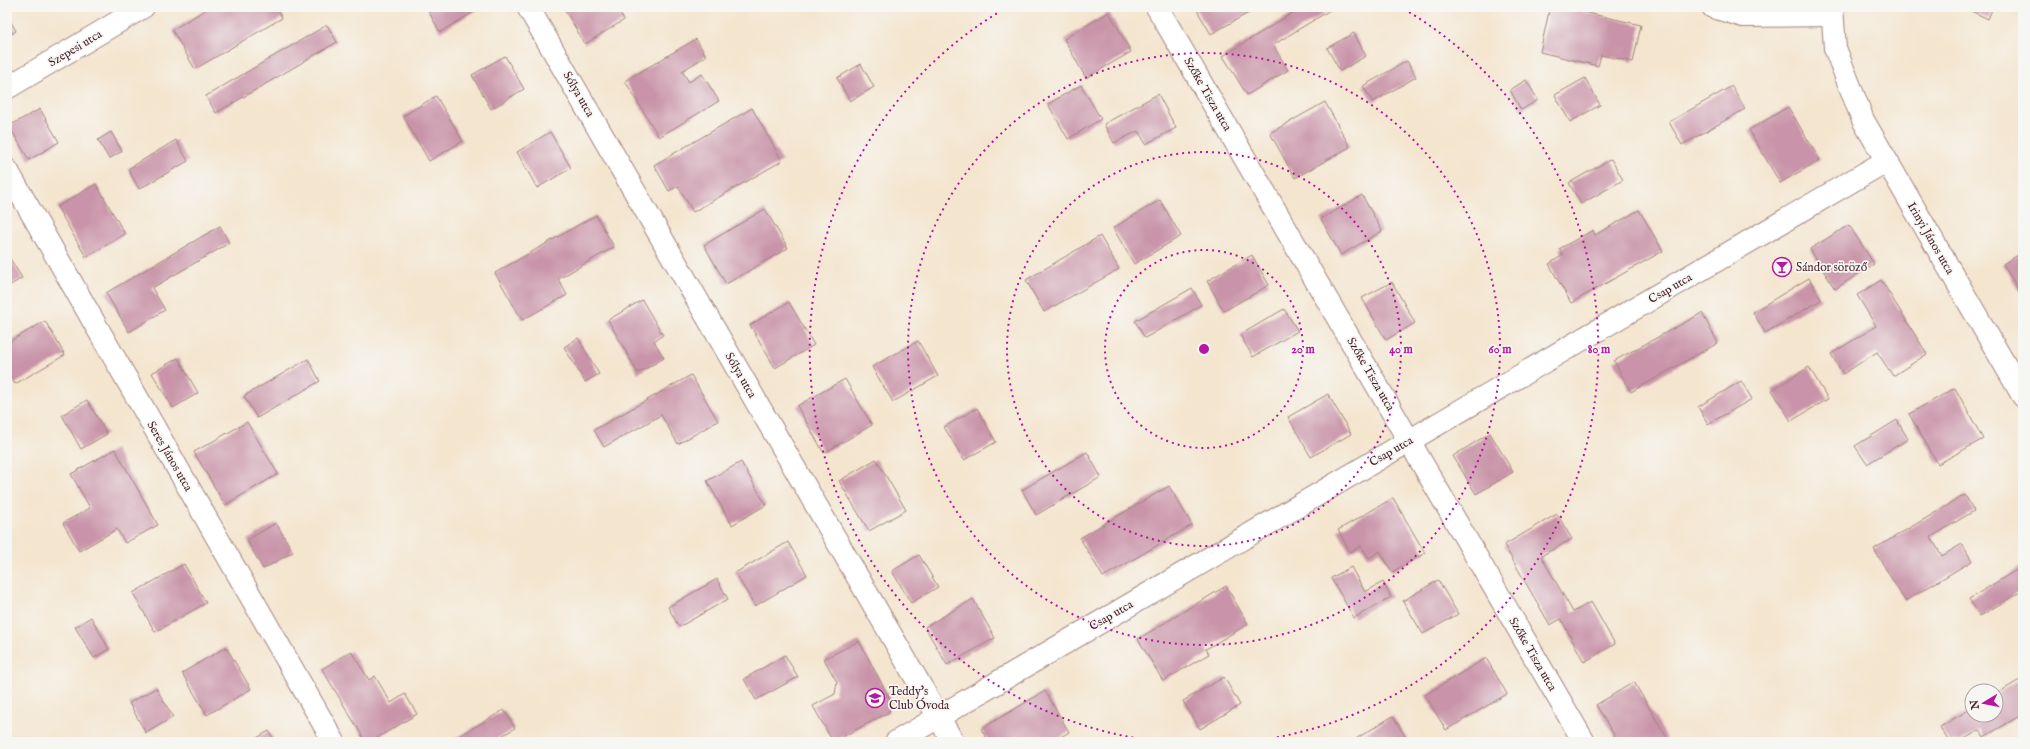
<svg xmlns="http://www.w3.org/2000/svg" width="2030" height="749" font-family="'IM FELL English',serif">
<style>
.building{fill:#c994a9}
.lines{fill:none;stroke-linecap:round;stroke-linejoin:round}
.minor-casing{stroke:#9f827d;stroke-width:24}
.major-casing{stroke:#9f827d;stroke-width:24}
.minor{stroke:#fff;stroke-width:22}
.major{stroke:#fff;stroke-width:22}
.ring{fill:none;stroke:#b5179e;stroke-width:2;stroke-dasharray:2 4}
.labels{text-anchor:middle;stroke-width:3.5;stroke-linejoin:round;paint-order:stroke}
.street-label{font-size:12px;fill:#4a1f2b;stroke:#f6f6f2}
.poi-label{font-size:12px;fill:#4a1f2b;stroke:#f6f6f2;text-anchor:start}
.centre{fill:#b5179e;stroke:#f6f6f2;stroke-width:2}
.ring-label{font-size:12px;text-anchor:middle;font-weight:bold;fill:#b5179e;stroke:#f6f6f2;stroke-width:3.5;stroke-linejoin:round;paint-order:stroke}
</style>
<rect width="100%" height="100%" fill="#f6f6f2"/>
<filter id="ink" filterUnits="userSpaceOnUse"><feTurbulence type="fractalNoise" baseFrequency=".025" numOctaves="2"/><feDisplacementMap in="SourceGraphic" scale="8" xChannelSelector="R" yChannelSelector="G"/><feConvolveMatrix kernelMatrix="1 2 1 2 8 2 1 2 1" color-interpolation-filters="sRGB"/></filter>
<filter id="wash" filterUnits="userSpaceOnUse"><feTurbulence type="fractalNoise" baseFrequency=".012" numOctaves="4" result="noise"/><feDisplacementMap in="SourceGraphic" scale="16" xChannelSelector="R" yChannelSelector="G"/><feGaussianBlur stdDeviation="0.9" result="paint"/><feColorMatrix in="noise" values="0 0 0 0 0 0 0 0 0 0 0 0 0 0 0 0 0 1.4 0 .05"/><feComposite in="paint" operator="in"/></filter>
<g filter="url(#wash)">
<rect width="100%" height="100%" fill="#f4e5cf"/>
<g id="blocks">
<g class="building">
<path d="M 210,7 L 276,7 L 282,18 L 195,69 L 172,30 Z"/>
<path d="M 426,7 L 478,7 L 479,9 L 440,32 Z"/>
<path d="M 563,7 L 616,7 L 624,20 L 585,44 Z"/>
<path d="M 1195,7 L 1249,7 L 1252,11 L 1211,34 Z"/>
<path d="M 1302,7 L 1335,7 L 1273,45 L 1288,70 L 1247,95 L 1223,56 Z"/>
<path d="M 1550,7 L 1561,7 L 1641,25 L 1633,62 L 1601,55 L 1598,66 L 1540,52 Z"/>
<path d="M 1963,7 L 1993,7 L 1988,19 Z"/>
<path d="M 1109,12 L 1131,52 L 1086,78 L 1064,39 Z"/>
<path d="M 7,15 L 16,31 L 7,37 Z"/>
<path d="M 327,25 L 337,42 L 216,113 L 206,96 Z"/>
<path d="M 1354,33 L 1366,56 L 1340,71 L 1327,48 Z"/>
<path d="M 696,39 L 706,56 L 682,71 L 689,82 L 702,74 L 719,101 L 659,137 L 625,81 Z"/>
<path d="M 505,56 L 524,89 L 491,109 L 472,75 Z"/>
<path d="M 1407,61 L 1416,77 L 1373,102 L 1363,86 Z"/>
<path d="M 861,64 L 874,87 L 850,101 L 837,78 Z"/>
<path d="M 1585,78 L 1600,105 L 1570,122 L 1555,95 Z"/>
<path d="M 1526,80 L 1538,100 L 1521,110 L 1510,90 Z"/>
<path d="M 1081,85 L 1101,119 L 1068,139 L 1048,104 Z"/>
<path d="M 1732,86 L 1745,109 L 1682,145 L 1669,122 Z"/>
<path d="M 1158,94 L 1176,128 L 1146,144 L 1138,131 L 1114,143 L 1104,124 Z"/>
<path d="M 436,96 L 463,141 L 429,161 L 403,116 Z"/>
<path d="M 1325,102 L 1350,147 L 1295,178 L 1270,133 Z"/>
<path d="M 1788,107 L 1820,160 L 1780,183 L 1749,130 Z"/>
<path d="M 752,108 L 782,161 L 693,212 L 678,186 L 669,191 L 654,165 Z"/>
<path d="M 40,109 L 59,142 L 29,160 L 9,126 Z"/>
<path d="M 111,132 L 122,151 L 109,159 L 98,140 Z"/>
<path d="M 550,132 L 571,168 L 537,188 L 517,152 Z"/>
<path d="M 176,140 L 188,161 L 139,189 L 128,169 Z"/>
<path d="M 1611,159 L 1623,180 L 1581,204 L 1569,183 Z"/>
<path d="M 96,184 L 125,234 L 86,257 L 57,207 Z"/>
<path d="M 1362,195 L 1382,231 L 1341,255 L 1321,219 Z"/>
<path d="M 1160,200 L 1181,236 L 1134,264 L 1113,228 Z"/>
<path d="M 765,209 L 788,248 L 726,284 L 704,245 Z"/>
<path d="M 1639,210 L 1663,251 L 1571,303 L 1549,264 L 1563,255 L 1559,249 L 1593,230 L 1595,235 Z"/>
<path d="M 596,215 L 614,247 L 558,279 L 567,295 L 522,320 L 495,273 Z"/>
<path d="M 1849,225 L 1874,264 L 1835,289 L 1810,249 Z"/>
<path d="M 220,226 L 229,243 L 152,288 L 165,310 L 129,332 L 106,293 Z"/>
<path d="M 1100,236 L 1119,269 L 1044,312 L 1026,280 Z"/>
<path d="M 2023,252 L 2023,297 L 2003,264 Z"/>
<path d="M 7,254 L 22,278 L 7,287 Z"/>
<path d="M 1252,255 L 1269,285 L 1224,311 L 1207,281 Z"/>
<path d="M 1809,278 L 1821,300 L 1765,333 L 1753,312 Z"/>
<path d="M 1881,280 L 1927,354 L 1893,376 L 1877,352 L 1843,374 L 1831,354 L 1876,326 L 1857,295 Z"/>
<path d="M 1392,282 L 1415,323 L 1386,340 L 1362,298 Z"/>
<path d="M 1192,288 L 1201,305 L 1145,338 L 1135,321 Z"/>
<path d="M 642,300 L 663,335 L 654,341 L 664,358 L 638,373 L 608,320 Z"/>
<path d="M 789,302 L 814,345 L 775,368 L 750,325 Z"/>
<path d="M 1284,309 L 1298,331 L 1253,357 L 1240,335 Z"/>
<path d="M 1702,313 L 1718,343 L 1631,392 L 1614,361 Z"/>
<path d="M 45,321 L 65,355 L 15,384 L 7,370 L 7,343 Z"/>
<path d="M 578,338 L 599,374 L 585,382 L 564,347 Z"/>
<path d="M 918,341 L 938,376 L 893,402 L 872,367 Z"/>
<path d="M 178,358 L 198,393 L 173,408 L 152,373 Z"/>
<path d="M 308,359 L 320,381 L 257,418 L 244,396 Z"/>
<path d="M 1809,367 L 1828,399 L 1791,421 L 1772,390 Z"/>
<path d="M 691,375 L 718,421 L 678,444 L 661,415 L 604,447 L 594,430 Z"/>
<path d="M 845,379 L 872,425 L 824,453 L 797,406 Z"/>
<path d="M 1741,381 L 1752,399 L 1708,424 L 1698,407 Z"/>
<path d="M 1955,388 L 1983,439 L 1938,464 L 1909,414 Z"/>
<path d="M 1328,394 L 1351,434 L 1311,457 L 1288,417 Z"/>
<path d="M 87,400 L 107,434 L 81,449 L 62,415 Z"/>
<path d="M 977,408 L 996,442 L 964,460 L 944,427 Z"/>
<path d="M 1897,420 L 1908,439 L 1867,464 L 1855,446 Z"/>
<path d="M 247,422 L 278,474 L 225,505 L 194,452 Z"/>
<path d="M 1490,433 L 1513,472 L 1476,494 L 1453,456 Z"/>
<path d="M 115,449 L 158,525 L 125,543 L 117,529 L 79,551 L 63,523 L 90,508 L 71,474 Z"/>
<path d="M 1087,452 L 1101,477 L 1036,515 L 1022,490 Z"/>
<path d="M 876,459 L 906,510 L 869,531 L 839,481 Z"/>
<path d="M 741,462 L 766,505 L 732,525 L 707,481 Z"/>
<path d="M 1169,486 L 1192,525 L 1103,577 L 1080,538 Z"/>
<path d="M 1965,495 L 1974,511 L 1931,537 L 1942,556 L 1962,544 L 1972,561 L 1905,601 L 1874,549 Z"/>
<path d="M 1393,498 L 1425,553 L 1392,572 L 1380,551 L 1369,558 L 1361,546 L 1350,552 L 1338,530 Z"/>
<path d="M 1557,514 L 1572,539 L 1541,556 L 1573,612 L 1591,602 L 1615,644 L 1584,662 L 1561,619 L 1550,625 L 1504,545 Z"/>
<path d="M 276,523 L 293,552 L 263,569 L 247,540 Z"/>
<path d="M 788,542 L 807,575 L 755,606 L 735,573 Z"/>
<path d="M 919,555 L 938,587 L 911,603 L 892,571 Z"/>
<path d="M 184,564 L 206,603 L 155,632 L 133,593 Z"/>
<path d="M 2023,566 L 2023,596 L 2020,592 L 1980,616 L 1969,599 Z"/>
<path d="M 1351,567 L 1365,592 L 1383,582 L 1391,597 L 1354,618 L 1331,578 Z"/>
<path d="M 717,579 L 728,599 L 679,627 L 668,607 Z"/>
<path d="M 1438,580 L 1458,614 L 1423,634 L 1403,601 Z"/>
<path d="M 1226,586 L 1248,624 L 1206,649 L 1209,654 L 1163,681 L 1138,639 Z"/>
<path d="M 973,599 L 995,638 L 947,665 L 925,627 Z"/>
<path d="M 91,617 L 109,649 L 94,658 L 75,627 Z"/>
<path d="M 859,641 L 891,701 L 889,712 L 833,742 L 813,706 L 835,694 L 837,682 L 824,659 Z"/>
<path d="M 226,647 L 251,689 L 207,715 L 182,673 Z"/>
<path d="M 351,651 L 369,680 L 375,676 L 391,703 L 405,694 L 417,714 L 370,742 L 366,742 L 322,669 Z"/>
<path d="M 785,655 L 798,677 L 756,700 L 744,679 Z"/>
<path d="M 1486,658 L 1507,694 L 1446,730 L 1425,695 Z"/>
<path d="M 1224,677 L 1240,705 L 1200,729 L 1183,701 Z"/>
<path d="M 2023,678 L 2023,714 L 1984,737 L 1980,730 L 1959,742 L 1949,742 L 1940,727 L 1972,708 L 1972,715 L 1996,715 L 1996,694 Z"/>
<path d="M 1634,682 L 1667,738 L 1661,742 L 1618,742 L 1596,705 Z"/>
<path d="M 156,688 L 173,717 L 146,733 L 129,703 Z"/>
<path d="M 1045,691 L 1069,732 L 1053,742 L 989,742 L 981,729 Z"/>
<path d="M 504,710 L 515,728 L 492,742 L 456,742 L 454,739 Z"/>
<path d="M 1393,716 L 1409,742 L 1351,742 Z"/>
<path d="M 269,731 L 275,742 L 250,742 Z"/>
</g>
</g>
</g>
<g filter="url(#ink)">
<use href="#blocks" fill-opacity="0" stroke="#9f827d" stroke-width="1"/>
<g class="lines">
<defs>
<g id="minor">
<path d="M 528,7 L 953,742"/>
<path d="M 1157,7 L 1584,742"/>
<path d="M 1713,7 L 1743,16 L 1832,15"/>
<path d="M 7,88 L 143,7"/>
<path d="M 7,170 L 334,742"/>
<path d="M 896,742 L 1886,161"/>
</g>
<path id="major" d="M 1832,7 L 1835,48 L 1863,120 L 2023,396"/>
</defs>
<use href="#minor" class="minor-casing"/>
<use href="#major" class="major-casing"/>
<use href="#minor" class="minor"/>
<use href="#major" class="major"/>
</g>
</g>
<g class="ring">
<circle cx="1204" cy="349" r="99"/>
<circle cx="1204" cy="349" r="197"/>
<circle cx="1204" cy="349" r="296"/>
<path d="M1163 742A395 395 0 0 1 1004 9M1404 9A395 395 0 0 1 1245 742"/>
</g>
<defs>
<symbol id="bar-ring" viewBox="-11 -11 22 22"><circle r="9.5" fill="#f6f6f2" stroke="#b5179e" stroke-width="1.5"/><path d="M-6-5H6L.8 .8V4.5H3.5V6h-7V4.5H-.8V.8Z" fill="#b5179e"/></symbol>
<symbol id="school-ring" viewBox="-11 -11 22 22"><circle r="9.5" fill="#f6f6f2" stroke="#b5179e" stroke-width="1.5"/><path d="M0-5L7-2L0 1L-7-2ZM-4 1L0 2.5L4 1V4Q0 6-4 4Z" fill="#b5179e"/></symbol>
</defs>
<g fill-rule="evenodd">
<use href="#bar-ring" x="1771" y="256" width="22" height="22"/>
<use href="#school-ring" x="864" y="687" width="22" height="22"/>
</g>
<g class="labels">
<g class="street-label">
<text transform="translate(75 48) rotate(-31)" y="4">Szepesi utca</text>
<text transform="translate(579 94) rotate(60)" y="4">Sólya utca</text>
<text transform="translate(1208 94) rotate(60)" y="4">Szőke Tisza utca</text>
<text transform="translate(1931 238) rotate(60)" y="4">Irinyi János utca</text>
<text transform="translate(1670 288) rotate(-30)" y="4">Csap utca</text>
<text transform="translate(1371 374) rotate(60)" y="4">Szőke Tisza utca</text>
<text transform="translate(741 375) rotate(60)" y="4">Sólya utca</text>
<text transform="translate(1391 451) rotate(-30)" y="4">Csap utca</text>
<text transform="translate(170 456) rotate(60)" y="4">Seres János utca</text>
<text transform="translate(1111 615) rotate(-30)" y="4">Csap utca</text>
<text transform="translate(1533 654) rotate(60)" y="4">Szőke Tisza utca</text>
</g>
<g class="poi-label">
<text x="1796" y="271">Sándor söröző</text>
<text x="889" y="695">Teddy's<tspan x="889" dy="14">Club Óvoda</tspan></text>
</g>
</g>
<circle cx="1204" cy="349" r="6" class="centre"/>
<g class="ring-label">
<text x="1303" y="353">20 m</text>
<text x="1401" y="353">40 m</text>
<text x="1500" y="353">60 m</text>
<text x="1599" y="353">80 m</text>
</g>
<rect width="2030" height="749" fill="none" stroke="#f6f6f2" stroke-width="24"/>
<g transform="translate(1984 703) rotate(260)"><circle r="19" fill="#f6f6f2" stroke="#b1a0a2"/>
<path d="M0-3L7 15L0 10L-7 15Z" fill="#b5179e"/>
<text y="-6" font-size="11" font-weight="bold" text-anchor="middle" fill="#4a1f2b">N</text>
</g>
</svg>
